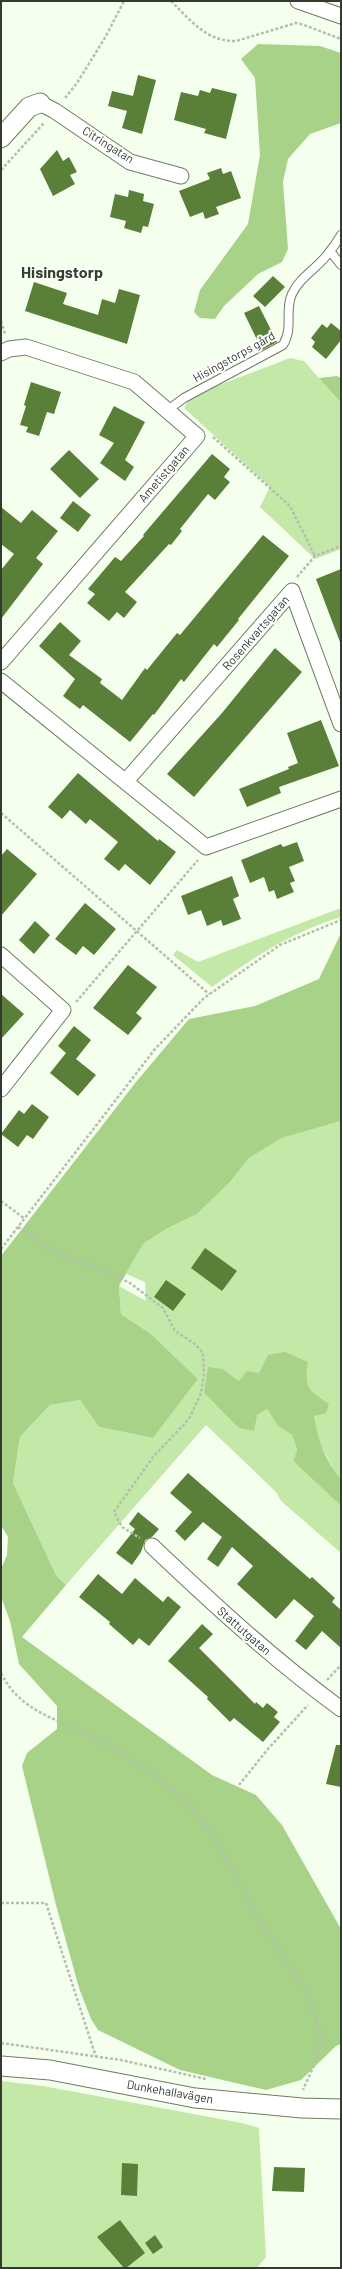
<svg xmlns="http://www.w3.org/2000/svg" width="342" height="2269" font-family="Barlow,sans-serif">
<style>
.green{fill:#c4e8a8}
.forest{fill:#a8d287}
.building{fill:#5a7f38}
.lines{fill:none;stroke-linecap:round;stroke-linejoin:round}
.service-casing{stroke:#6f7d64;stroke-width:10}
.minor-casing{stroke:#6f7d64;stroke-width:17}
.tertiary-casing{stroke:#6f7d64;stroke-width:21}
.path{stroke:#b5beaf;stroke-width:2.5;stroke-dasharray:3 2;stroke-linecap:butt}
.service{stroke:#fff;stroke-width:8}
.minor{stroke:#fff;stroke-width:15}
.tertiary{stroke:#fff;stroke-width:19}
.labels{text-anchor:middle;stroke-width:4;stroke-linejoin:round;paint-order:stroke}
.street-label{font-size:12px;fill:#333a2f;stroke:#fff}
.district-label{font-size:16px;font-weight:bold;fill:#35422b;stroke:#fff}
</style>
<rect width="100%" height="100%" fill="#f5ffee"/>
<g class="green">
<path d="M 290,358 L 304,361 L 341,403 L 341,549 L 315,559 L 260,507 L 270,487 L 184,408 L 188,401 L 198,393 Z"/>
<path d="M 341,908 L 341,917 C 293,931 252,959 212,987 L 173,955 L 177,950 L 198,962 Z"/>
<path d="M 341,1121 L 341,1479 L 333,1469 L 317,1438 L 314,1416 L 313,1394 L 305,1379 L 258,1373 L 239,1381 L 223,1369 L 204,1393 L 216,1405 L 257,1415 L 267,1409 L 278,1426 L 292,1435 L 297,1450 L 293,1461 L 341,1506 L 341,1553 L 281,1501 L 276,1492 L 206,1425 L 66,1585 L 56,1575 L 13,1483 L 20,1437 L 50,1405 L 80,1400 L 99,1427 L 153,1438 L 198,1379 L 151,1334 L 121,1314 L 119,1286 L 146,1301 L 145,1282 L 126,1274 L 143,1244 L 166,1229 L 197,1214 L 230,1182 L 249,1158 L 282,1138 Z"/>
<path d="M 1,2081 L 43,2086 L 242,2123 L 259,2128 L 266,2257 L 257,2268 L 1,2268 Z"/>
</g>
<g class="forest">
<path d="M 258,44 L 320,46 L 341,53 L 341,123 L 310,134 L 288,159 L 283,182 L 288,249 L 282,262 L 258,274 L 224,306 L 215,319 L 200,318 L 194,312 L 200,290 L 248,224 L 260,155 L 255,78 L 241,59 Z"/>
<path d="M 337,376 L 341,378 L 341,403 L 319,378 Z"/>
<path d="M 341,933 L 341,1121 L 282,1138 L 249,1158 L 230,1182 L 197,1214 L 166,1229 L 143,1244 L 119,1286 L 121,1314 L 151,1334 L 198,1379 L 153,1438 L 99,1427 L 80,1400 L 50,1405 L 20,1437 L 13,1483 L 56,1575 L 66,1585 L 22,1637 L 212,1775 L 256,1795 L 282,1825 L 341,1929 L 341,2044 L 336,2046 L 301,2080 L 266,2090 L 180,2070 L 98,2030 L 91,2019 L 79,1988 L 56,1905 L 22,1766 L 27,1753 L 57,1729 L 57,1706 L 19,1664 L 10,1621 L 1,1597 L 1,1569 L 7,1555 L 8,1537 L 1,1525 L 1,1256 L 136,1082 L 189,1019 L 255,1006 L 319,979 Z"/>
<path d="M 285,1352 L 308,1362 C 304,1387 308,1390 329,1404 L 326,1413 L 314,1416 C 318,1440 325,1461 341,1479 L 341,1506 L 293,1461 L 297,1450 L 292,1435 L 278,1426 L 267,1409 L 257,1415 L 254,1431 L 239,1428 L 204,1393 L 208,1367 L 223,1369 L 239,1381 L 247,1371 L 259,1373 L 268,1355 Z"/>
</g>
<g class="building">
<path d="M 138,75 L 156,80 L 142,134 L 122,128 L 127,111 L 108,106 L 112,91 L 133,96 Z"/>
<path d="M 212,88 L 237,94 L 226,139 L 204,133 L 206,129 L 174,120 L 181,92 L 198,96 L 200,90 L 210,93 Z"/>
<path d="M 57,150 L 63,161 L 69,157 L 77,172 L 70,175 L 75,184 L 53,196 L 40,169 Z"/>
<path d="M 221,168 L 223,174 L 231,171 L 241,198 L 216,207 L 219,214 L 205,219 L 203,212 L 190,217 L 179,191 L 210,179 L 207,173 Z"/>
<path d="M 129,190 L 144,194 L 143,201 L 154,204 L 148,227 L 143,226 L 141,233 L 124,228 L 126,221 L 110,217 L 115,194 L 128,197 Z"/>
<path d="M 273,276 L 285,287 L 265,307 L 253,296 Z"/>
<path d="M 34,282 L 67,293 L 63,304 L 98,315 L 102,299 L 115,303 L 119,289 L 140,295 L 127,344 L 25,311 Z"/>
<path d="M 259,306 L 277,342 L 262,350 L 244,313 Z"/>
<path d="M 331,323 L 341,331 L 341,340 L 326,359 L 312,347 L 315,342 L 311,338 L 322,324 L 327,328 Z"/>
<path d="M 31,382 L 61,392 L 54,414 L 47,412 L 39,436 L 26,432 L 28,427 L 20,425 L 26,406 L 24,405 Z"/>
<path d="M 114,406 L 145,422 L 125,460 L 134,467 L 125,481 L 100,463 L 114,443 L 99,435 Z"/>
<path d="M 69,450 L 99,479 L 80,498 L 50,469 Z"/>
<path d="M 212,454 L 230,469 L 224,477 L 230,482 L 215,500 L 208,494 L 180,529 L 182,531 L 171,545 L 169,544 L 125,592 L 137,602 L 124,618 L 117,612 L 109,621 L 87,603 L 95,594 L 88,589 L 115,557 L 121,561 L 144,536 L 143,535 Z"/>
<path d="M 73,501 L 91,515 L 78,532 L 60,518 Z"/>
<path d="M 1,507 L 21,523 L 32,510 L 58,531 L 36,558 L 43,564 L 1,619 L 1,570 L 14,554 L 1,544 Z"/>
<path d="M 263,535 L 289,556 L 238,619 L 239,620 L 217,647 L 214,644 L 184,682 L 181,679 L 154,715 L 153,714 L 130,742 L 83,705 L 80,709 L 63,696 L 75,679 L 39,646 L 60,622 L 81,641 L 69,655 L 102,679 L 100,683 L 122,700 L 145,668 L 147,670 L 177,633 L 180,635 Z"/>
<path d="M 341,569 L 341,642 L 340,642 L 316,579 Z"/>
<path d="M 275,648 L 302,672 L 194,797 L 167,774 L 222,713 Z"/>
<path d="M 321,720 L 339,766 L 279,787 L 281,793 L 247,807 L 239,789 L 289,769 L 288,767 L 298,763 L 287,733 Z"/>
<path d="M 78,773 L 158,841 L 159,839 L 176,852 L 150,885 L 125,864 L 119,871 L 104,859 L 118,842 L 90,819 L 86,824 L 70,810 L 62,819 L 48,807 Z"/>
<path d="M 297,842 L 304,861 L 289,867 L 295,881 L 290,883 L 294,892 L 277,899 L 274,890 L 269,892 L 264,877 L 250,883 L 241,860 L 281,844 L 283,847 Z"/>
<path d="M 7,849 L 37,874 L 1,916 L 1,856 Z"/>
<path d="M 232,876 L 239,896 L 233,899 L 241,919 L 223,926 L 221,920 L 207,926 L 201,910 L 188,915 L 181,896 Z"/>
<path d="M 85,903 L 116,929 L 94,955 L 83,946 L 76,955 L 55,939 Z"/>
<path d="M 35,921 L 50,935 L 34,954 L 19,940 Z"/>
<path d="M 128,965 L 157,987 L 136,1013 L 142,1018 L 128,1035 L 93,1008 Z"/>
<path d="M 1,994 L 24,1014 L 1,1039 Z"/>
<path d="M 74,1026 L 91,1040 L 76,1059 L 96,1075 L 78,1096 L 50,1073 L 66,1053 L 58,1046 Z"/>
<path d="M 32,1104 L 49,1117 L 33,1139 L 27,1135 L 18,1147 L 1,1134 L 19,1110 L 24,1114 Z"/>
<path d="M 205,1248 L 237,1271 L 222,1291 L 191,1268 Z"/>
<path d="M 166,1280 L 186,1294 L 173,1311 L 154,1297 Z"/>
<path d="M 188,1473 L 310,1579 L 312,1577 L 335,1598 L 332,1602 L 341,1610 L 341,1648 L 322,1631 L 306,1650 L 295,1641 L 314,1616 L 294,1599 L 276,1619 L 237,1584 L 253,1566 L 232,1547 L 218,1567 L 207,1559 L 222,1537 L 203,1522 L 185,1541 L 175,1531 L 192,1512 L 170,1493 Z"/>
<path d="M 138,1512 L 159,1529 L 152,1537 L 145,1540 L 141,1552 L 132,1565 L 116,1553 L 135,1529 L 129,1524 Z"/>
<path d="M 98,1574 L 122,1594 L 135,1578 L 163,1602 L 168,1596 L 181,1607 L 149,1646 L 139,1638 L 133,1645 L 109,1624 L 110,1622 L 79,1597 Z"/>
<path d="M 202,1624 L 213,1634 L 199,1648 L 255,1704 L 256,1702 L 263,1708 L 267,1703 L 278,1712 L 274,1717 L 280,1722 L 263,1742 L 234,1718 L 230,1722 L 207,1699 L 208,1697 L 168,1661 Z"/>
<path d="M 336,1745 L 341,1745 L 341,1787 L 326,1784 Z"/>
<path d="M 122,2163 L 138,2164 L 137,2196 L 121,2195 Z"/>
<path d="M 274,2167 L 305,2168 L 304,2192 L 272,2191 Z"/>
<path d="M 120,2220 L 145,2253 L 126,2268 L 124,2268 L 97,2237 Z"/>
<path d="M 155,2235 L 163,2247 L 153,2254 L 145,2243 Z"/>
</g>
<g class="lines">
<defs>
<g id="service">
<path d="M 330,251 L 341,265"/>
<path d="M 168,410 L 184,398 L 283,345 C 294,327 284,311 292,294 C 299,278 316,269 327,255 C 332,249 337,242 341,235"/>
</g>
<g id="minor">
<path d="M 298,1 L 341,16"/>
<path d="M 40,103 L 55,111 L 130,162 L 181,176"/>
<path d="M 1,353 L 9,349 L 26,347 L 134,382 L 197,436 L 1,662"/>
<path d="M 1,681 L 206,847 L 341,799"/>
<path d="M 126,781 L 292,591 L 341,724"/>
<path d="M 1,955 L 63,1010 L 1,1089"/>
<path d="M 152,1546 C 213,1604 274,1660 341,1709"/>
</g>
<g id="tertiary">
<path d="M 1,138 L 29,107 L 40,103"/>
<path d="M 1,2066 L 50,2070 L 195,2098 L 302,2108 L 341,2109"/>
</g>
</defs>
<use href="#service" class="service-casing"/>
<use href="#minor" class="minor-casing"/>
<use href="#tertiary" class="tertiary-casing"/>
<g class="path">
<path d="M 171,1 C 190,20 207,42 236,41 L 296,23 L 304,25 L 341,39"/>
<path d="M 65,98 L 77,83 L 106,36 L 124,1"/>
<path d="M 1,170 L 44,123"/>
<path d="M 1,321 L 5,334"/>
<path d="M 213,437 L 290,506 L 315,556"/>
<path d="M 297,577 L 315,556 L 341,546"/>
<path d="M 1,813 L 209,994"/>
<path d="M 76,1002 L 198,860"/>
<path d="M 1,1201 L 25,1219"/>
<path d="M 18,1227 L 61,1256 L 97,1267 L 130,1283 L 163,1308 L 175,1331 L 195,1344 L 203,1353 L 204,1374 L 201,1393 L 189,1419 L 153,1457 L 114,1512 L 122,1527 L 140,1538"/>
<path d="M 1,1249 L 155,1049 L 204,998 L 280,945 L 341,920"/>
<path d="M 1,1673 C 20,1712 58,1719 95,1738 C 120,1752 143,1767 166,1784 C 212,1819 231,1871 259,1919 C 281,1958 316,1992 320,2039 C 321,2055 309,2075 303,2090"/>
<path d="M 327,1680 L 341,1665"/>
<path d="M 239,1785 L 268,1749 L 308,1705"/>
<path d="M 1,1903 L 46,1903 L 96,2057"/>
<path d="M 1,2043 L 121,2060 L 206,2079"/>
</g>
<use href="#service" class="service"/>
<use href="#minor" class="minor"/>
<use href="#tertiary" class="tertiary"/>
</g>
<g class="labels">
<g class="street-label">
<text transform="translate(108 145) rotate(32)" y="4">Citringatan</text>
<text transform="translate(234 357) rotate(-29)" y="4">Hisingstorps gård</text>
<text transform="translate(164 474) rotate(-49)" y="4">Ametistgatan</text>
<text transform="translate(256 633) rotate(-49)" y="4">Rosenkvartsgatan</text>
<text transform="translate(244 1631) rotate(41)" y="4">Stattutgatan</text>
<text transform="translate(170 2092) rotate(10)" y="4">Dunkehallavägen</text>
</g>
<g class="district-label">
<text x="62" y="278">Hisingstorp</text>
</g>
</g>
<rect width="342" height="2269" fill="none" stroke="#333a2f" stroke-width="4"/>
</svg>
